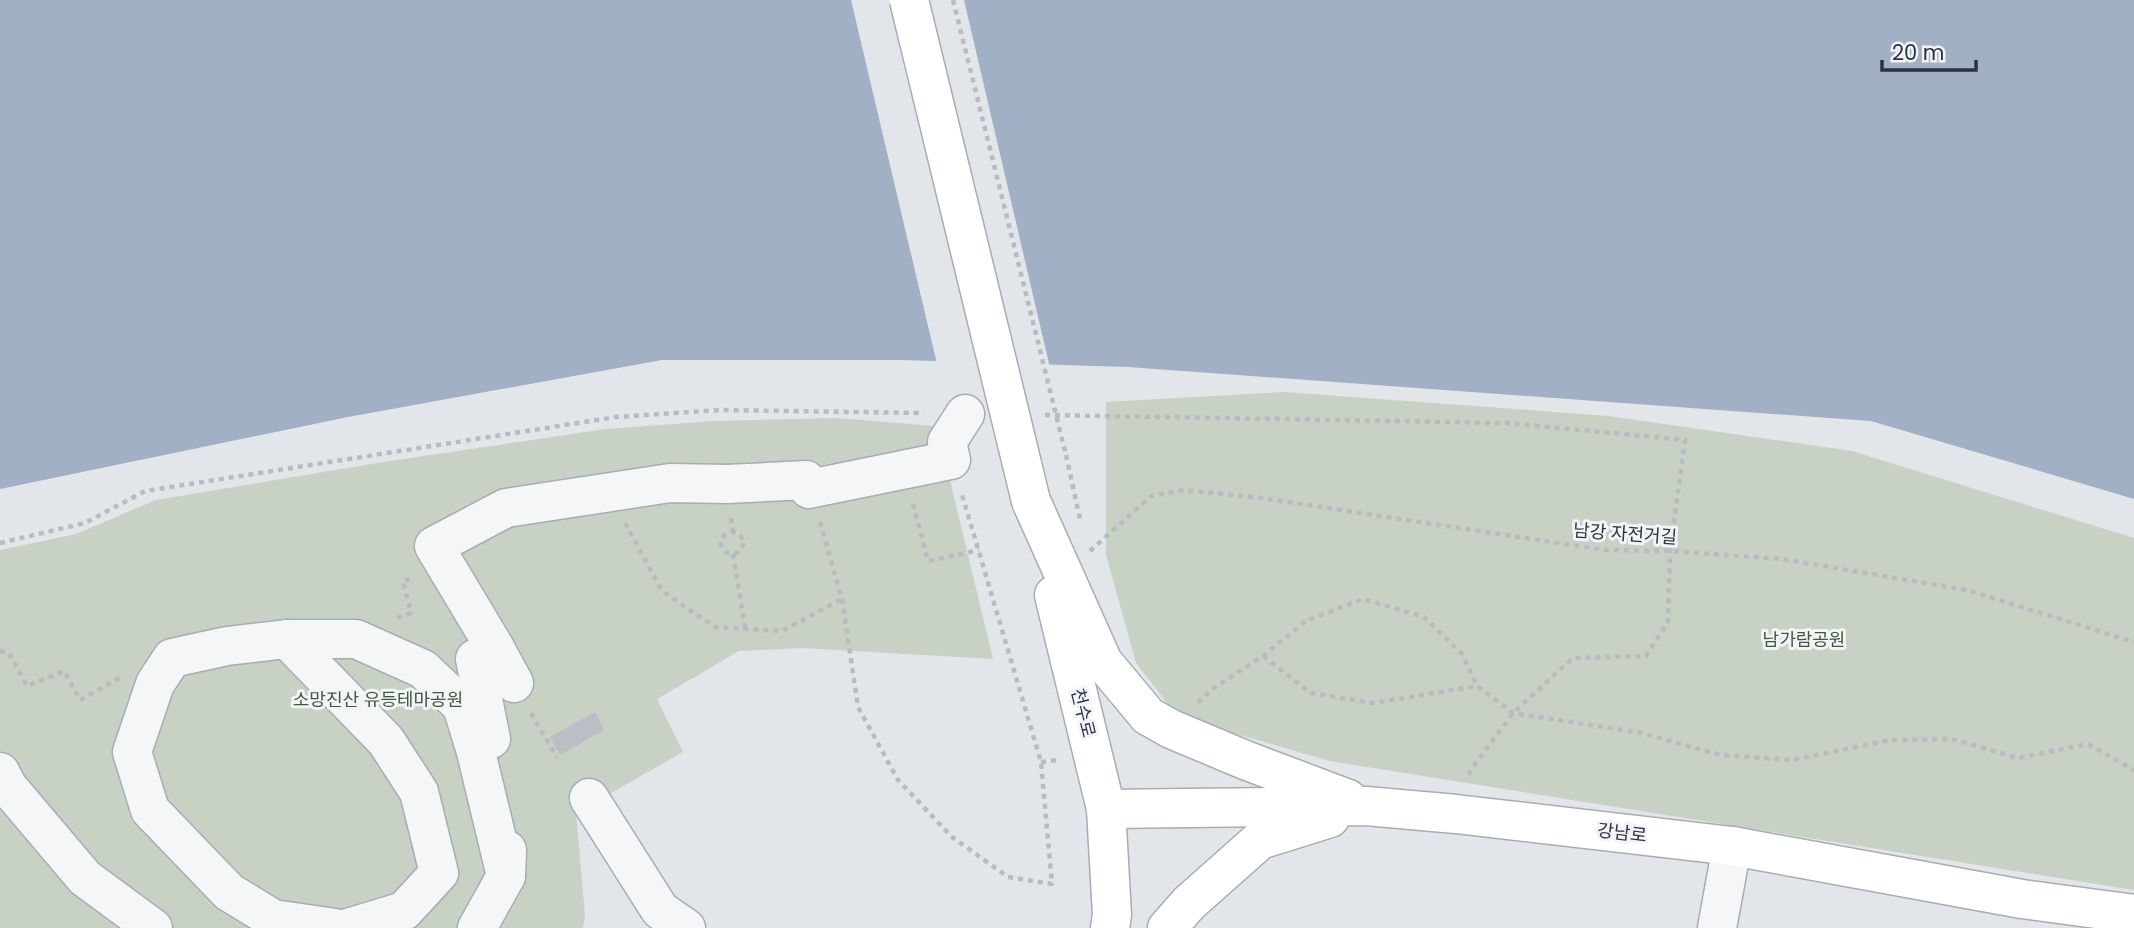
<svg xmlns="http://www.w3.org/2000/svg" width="2134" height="928" font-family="Poppins,'Noto Sans KR',sans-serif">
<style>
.green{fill:#c7d2c5}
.water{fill:#a1b0c5}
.pier{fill:#e2e5e9}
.building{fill:#babec5}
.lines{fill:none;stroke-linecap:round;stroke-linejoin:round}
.street-casing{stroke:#a8acb3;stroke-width:41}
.secondary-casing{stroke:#a8acb3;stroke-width:41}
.path{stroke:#b9bbc1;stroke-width:4.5;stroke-dasharray:5 5;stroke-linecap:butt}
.street{stroke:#f5f6f8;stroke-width:38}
.secondary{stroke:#fff;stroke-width:38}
.secondary-bridge-casing{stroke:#a8acb3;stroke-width:41;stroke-linecap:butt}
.path-bridge{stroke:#b9bbc1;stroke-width:4.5;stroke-dasharray:5 5;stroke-linecap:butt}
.secondary-bridge{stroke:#fff;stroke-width:38}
.labels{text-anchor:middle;stroke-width:6;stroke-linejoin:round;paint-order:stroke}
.street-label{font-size:18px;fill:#2c3240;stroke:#f2f4f7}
.park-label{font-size:18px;fill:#3e5a3b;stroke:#f2f4f7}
</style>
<rect width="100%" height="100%" fill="#e2e5e9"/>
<g class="green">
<path d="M 1284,392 L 1609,416 L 1852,451 L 2134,538 L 2134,890 L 1330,761 L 1178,717 L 1136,663 L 1106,555 L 1106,402 Z"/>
<path d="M 837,418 L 933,426 L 943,451 L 993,659 L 802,648 L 739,651 L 657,699 L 683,752 L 576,813 L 585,915 L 583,928 L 0,928 L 0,550 L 76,534 L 156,500 L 377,463 L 606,429 L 714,421 Z"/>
</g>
<path class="water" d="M 0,0 L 2134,0 L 2134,499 L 1871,421 L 1128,367 L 902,360 L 662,360 L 348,417 L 0,489 Z"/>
<path class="pier" d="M 851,0 L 964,0 L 1050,368 L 937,364 Z"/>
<path class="building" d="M 595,712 L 604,730 L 560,755 L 550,737 Z"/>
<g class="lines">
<defs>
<g id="street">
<path d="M 809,489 L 951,460 L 947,442 L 965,414"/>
<path d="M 287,639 L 386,741 L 419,792 L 439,873 L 404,911 L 348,928"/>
<path d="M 495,648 L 514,683"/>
<path d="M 491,739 L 475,659 L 495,648 L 434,546 L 506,508 L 670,483 L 728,484 L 806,480"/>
<path d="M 0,772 L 8,787 L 85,878 L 153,928"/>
<path d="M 589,798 L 660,910 L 686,928"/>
<path d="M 335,928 L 273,919 L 229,892 L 150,810 L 132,752 L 155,684 L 172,658 L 227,646 L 287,639 L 356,639 L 423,669 L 462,706 L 476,752 L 506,876"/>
<path d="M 477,928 L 506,876 L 507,850"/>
<path d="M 1717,928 L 1732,846"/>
</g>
<g id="secondary">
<path d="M 1031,501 L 1103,662 L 1148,716 L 1171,729 L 1245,760 L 1348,799"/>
<path d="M 1054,595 L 1106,809 L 1112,915 L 1110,928"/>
<path d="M 1106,809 L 1366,806 L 1456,814 L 1732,846 L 2022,899 L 2134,914"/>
<path d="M 1167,928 L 1189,903 L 1260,840 L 1330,818"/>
</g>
</defs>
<use href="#street" class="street-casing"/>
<use href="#secondary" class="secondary-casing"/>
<g class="path">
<path d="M 1045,415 L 1506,423 L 1685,440 L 1670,551 L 1668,622 L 1646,656 L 1573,658 L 1513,713 L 1471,770 L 1467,780"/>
<path d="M 1066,455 L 1080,519"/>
<path d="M 913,504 L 928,561 L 979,550"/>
<path d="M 731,518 L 733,531"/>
<path d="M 820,522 L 842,599 L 858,707 L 898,780 L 952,837 L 1008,877 L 1052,884 L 1041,762 L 961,491"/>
<path d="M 625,523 L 662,591 L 715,627 L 782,631 L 842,599"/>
<circle cx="732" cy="543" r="11"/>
<path d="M 0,543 L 85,523 L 145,491 L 616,417 L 720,410 L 924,413"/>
<path d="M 1090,551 L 1151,496 L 1184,490 L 1254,497 L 1605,550 L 1670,551 L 1781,559 L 1967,590 L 2134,642"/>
<path d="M 733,554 L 745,628"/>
<path d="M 397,618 L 411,613 L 403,581 L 413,578"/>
<path d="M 0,651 L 9,653 L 27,686 L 64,671 L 80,700 L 121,677"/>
<path d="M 1263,656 L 1311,693 L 1373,703 L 1477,686"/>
<path d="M 1198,703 L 1211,690 L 1263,656 L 1306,621 L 1363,599 L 1424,617 L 1462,654 L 1477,686 L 1513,713 L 1642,733 L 1720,755 L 1792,760 L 1891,740 L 1952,739 L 2018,758 L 2088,744 L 2134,770"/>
<path d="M 531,713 L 557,758"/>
<path d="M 1041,762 L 1058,760"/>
</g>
<use href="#street" class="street"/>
<use href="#secondary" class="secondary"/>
<defs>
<path id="secondary-bridge" d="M 909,0 L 1031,501"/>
</defs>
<use href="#secondary-bridge" class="secondary-bridge-casing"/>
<path class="path-bridge" d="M 953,0 L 1066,455"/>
<use href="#secondary-bridge" class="secondary-bridge"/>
</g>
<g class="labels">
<g class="street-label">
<text transform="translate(1625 534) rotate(4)" y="6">남강 자전거길</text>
<text transform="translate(1083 713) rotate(76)" y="6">천수로</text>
<text transform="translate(1622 833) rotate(7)" y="6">강남로</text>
</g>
<g class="park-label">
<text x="1804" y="646">남가람공원</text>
<text x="378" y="706">소망진산 유등테마공원</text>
</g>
</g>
<path d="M1882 60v10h94v-10" fill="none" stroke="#2c3240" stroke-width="3.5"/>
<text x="1892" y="60" font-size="21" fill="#2c3240" stroke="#f2f4f7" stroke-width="5" paint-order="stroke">20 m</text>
</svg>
